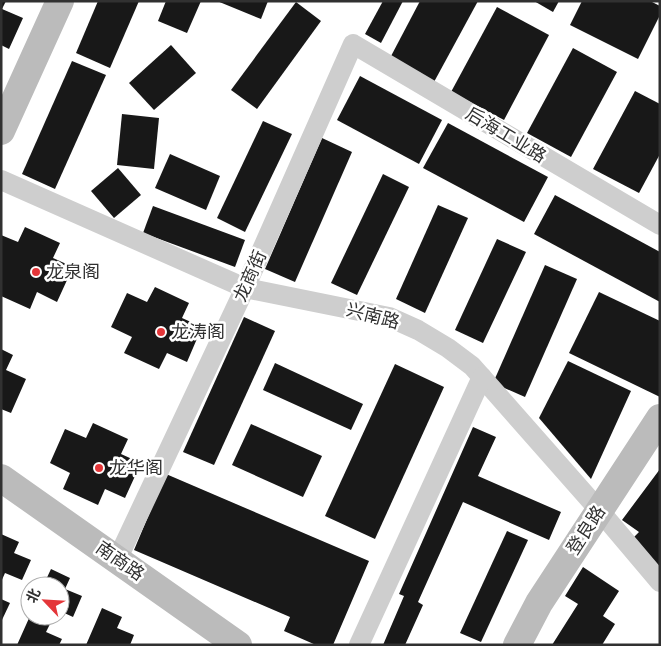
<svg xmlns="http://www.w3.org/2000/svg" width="661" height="646" font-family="Cabin,'Noto Sans SC',sans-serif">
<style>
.building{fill:#181818}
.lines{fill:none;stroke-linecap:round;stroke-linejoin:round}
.street{stroke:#cecece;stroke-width:20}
.secondary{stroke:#bbb;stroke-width:28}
.poi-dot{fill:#e43639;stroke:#fff;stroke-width:2}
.labels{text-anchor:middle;stroke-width:5;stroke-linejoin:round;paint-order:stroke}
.street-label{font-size:18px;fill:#313131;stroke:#fff}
.poi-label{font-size:18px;fill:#313131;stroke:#fff;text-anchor:start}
</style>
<rect width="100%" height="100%" fill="#fff"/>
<g class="building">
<path d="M 1,1 L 6,1 L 2,9 L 23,18 L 9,49 L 1,45 Z"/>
<path d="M 98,1 L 139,1 L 110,68 L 76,53 Z"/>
<path d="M 166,1 L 201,1 L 187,33 L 158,21 Z"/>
<path d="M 217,1 L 268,1 L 261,19 Z"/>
<path d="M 383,1 L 403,1 L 381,43 L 365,34 Z"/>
<path d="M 420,1 L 478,1 L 434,82 L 390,58 Z"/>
<path d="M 534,1 L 559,1 L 553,12 Z"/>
<path d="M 582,1 L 650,1 L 660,6 L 660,15 L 638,59 L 570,25 Z"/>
<path d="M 296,2 L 321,21 L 257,109 L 231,90 Z"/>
<path d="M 497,7 L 549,35 L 504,120 L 451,92 Z"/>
<path d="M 171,45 L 196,73 L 154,110 L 129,83 Z"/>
<path d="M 573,48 L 617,72 L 571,157 L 527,133 Z"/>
<path d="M 72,61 L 106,75 L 55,189 L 22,174 Z"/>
<path d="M 360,76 L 442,120 L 419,164 L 337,120 Z"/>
<path d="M 635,91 L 660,104 L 660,154 L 639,193 L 593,169 Z"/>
<path d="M 122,114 L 159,118 L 154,169 L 117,165 Z"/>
<path d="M 263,121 L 292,134 L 245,232 L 217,218 Z"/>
<path d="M 448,123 L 548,177 L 524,222 L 423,168 Z"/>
<path d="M 322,138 L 352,152 L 295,282 L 265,269 Z"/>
<path d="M 170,154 L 220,176 L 206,210 L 155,188 Z"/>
<path d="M 118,168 L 141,195 L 114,218 L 91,191 Z"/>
<path d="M 383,174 L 409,187 L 357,295 L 331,283 Z"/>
<path d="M 555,195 L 660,252 L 660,302 L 534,234 Z"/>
<path d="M 438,205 L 468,218 L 425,313 L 396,299 Z"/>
<path d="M 153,206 L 245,240 L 235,267 L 143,233 Z"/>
<path d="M 25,227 L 60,243 L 53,258 L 73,267 L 57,302 L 37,292 L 30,309 L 1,296 L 1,235 L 18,242 Z"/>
<path d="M 497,239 L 526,252 L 483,343 L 455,330 Z"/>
<path d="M 545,265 L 577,279 L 525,397 L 493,383 Z"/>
<path d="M 155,287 L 189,303 L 182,318 L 202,327 L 187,362 L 167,353 L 159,369 L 124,353 L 132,337 L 111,327 L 127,293 L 147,302 Z"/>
<path d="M 599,292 L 660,321 L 660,397 L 569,353 Z"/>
<path d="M 244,317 L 275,331 L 214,465 L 183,452 Z"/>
<path d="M 1,349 L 13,355 L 6,370 L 26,379 L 11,413 L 1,409 Z"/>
<path d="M 568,361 L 631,391 L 591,479 L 539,418 Z"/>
<path d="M 275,363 L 363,404 L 351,430 L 263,390 Z"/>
<path d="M 395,364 L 444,387 L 375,539 L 325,516 Z"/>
<path d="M 93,423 L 128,439 L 121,454 L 141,463 L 125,498 L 105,489 L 98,505 L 63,489 L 70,473 L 50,463 L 65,429 L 86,438 Z"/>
<path d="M 251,424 L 322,456 L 303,497 L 232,465 Z"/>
<path d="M 473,427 L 496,437 L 478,476 L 561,512 L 549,540 L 463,502 L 418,602 L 423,605 L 405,645 L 383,645 L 404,596 L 399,594 Z"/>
<path d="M 660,469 L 660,571 L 632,539 L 639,532 L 622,520 Z"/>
<path d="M 166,474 L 369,561 L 333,645 L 316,645 L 284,631 L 290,617 L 134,550 Z"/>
<path d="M 507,531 L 528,540 L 481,642 L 460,633 Z"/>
<path d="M 1,534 L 19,542 L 14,553 L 31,560 L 22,580 L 5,573 L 1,582 Z"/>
<path d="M 583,567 L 619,591 L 603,616 L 615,624 L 602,645 L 552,645 L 578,604 L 565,596 Z"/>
<path d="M 51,569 L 70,578 L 65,589 L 82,596 L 73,617 L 60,611 L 60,586 L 43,586 Z"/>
<path d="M 1,599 L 10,603 L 1,622 Z"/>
<path d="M 102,608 L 122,617 L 117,628 L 134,635 L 130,645 L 86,645 Z"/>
<path d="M 30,616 L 54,616 L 46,632 L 62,639 L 59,645 L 17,645 Z"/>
</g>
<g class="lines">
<g class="street">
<path d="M 1,180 L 245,288 L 389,317 L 418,330 L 448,348 L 472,366 L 599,510 L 660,582"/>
<path d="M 117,560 L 245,288 L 353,44 L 660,225"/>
<path d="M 359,645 L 482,377"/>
</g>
<g class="secondary">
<path d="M 1,131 L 60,1"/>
<path d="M 1,478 L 238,645"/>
<path d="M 517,645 L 539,603 L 660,418"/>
</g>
</g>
<g class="poi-dot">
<circle cx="36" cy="272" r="5"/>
<circle cx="161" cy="332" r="5"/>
<circle cx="99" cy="468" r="5"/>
</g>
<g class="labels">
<g class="street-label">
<text transform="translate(506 135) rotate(31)" y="6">后海工业路</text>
<text transform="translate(250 276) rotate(-66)" y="6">龙商街</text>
<text transform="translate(373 316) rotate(15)" y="6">兴南路</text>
<text transform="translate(586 530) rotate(-57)" y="6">登良路</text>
<text transform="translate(120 561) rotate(35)" y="6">南商路</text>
</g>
<g class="poi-label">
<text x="46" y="278">龙泉阁</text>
<text x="171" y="338">龙涛阁</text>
<text x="109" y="474">龙华阁</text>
</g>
</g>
<rect width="661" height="646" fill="none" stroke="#313131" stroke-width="5"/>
<g transform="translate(45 601) rotate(295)"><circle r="24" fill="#ffffff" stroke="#adadad"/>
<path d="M0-4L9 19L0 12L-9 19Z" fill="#e43639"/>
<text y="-8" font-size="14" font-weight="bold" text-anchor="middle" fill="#313131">北</text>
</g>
</svg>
